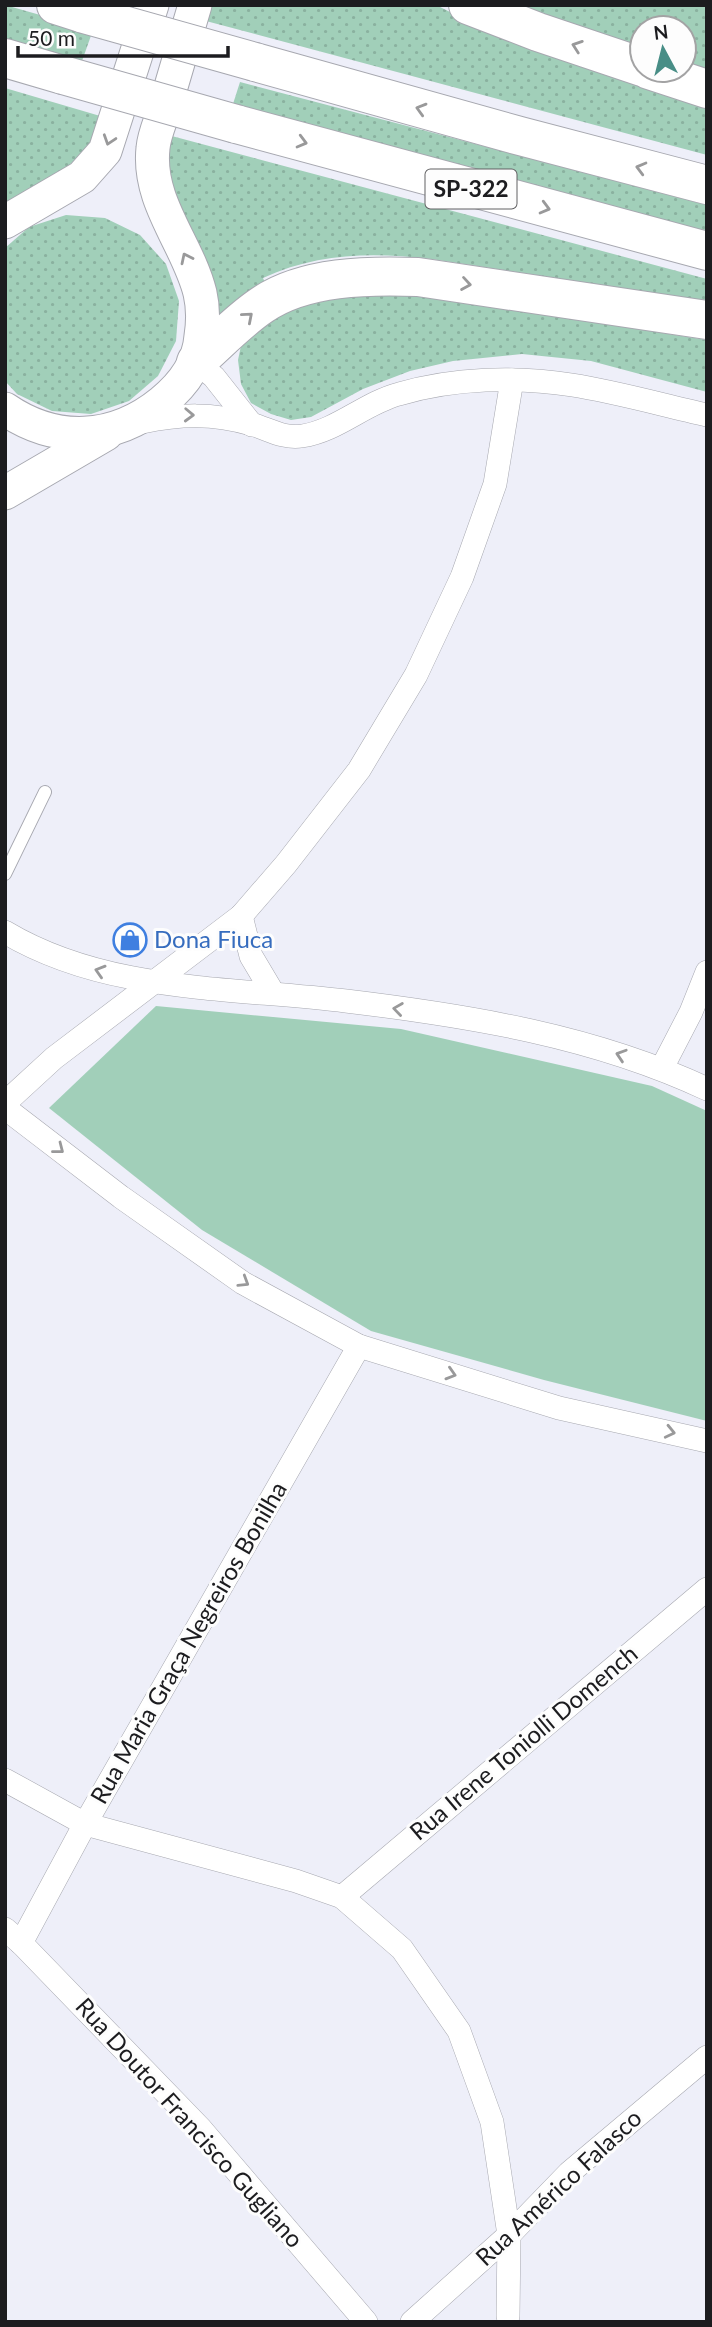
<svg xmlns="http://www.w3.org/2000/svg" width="712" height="2327" font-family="Lato,sans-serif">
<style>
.grass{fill:url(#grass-dots)}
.park{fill:#a1cfb9}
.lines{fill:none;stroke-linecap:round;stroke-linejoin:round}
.lane-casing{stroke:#a7a8b0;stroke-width:14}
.street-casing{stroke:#a7a8b0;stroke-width:24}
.secondary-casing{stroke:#a7a8b0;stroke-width:35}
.highway-casing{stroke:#a7a8b0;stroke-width:40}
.lane{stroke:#fff;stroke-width:12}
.street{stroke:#fff;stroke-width:23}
.secondary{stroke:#fff;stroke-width:33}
.highway{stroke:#fff;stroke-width:38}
.highway-bridge-casing{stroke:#a7a8b0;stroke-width:40;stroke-linecap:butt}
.highway-bridge{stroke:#fff;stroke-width:38}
.oneway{stroke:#99999a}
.labels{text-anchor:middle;stroke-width:6;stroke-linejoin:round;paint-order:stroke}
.shield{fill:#fdfdfd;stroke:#606062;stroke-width:2}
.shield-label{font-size:23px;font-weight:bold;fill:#1c1c1f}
.shop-label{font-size:24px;fill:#366cbe;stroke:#fdfdfd;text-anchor:start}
.street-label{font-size:24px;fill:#1c1c1f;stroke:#fdfdfd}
</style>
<defs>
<pattern id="grass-dots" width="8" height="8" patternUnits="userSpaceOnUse" patternTransform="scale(1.75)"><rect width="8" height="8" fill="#a1cfb9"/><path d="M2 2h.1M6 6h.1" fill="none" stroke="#8ab19f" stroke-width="1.8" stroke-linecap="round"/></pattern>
</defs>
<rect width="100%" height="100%" fill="#eeeff9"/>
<g class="grass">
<path d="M 5,5 L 93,30 L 82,61 L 5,39 Z"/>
<path d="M 211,5 L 436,5 L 470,22 L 707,102 L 707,155 L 206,21 Z"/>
<path d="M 497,5 L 707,5 L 707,75 L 684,68 L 684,28 L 642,28 L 642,54 Z"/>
<path d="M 240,82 L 707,205 L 707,233 L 233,104 Z"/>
<path d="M 5,88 L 107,118 L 92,144 L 64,170 L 5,203 Z"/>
<path d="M 168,135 L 707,279 L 707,301 L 431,259 C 372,252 317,253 263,278 L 266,285 L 214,322 L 167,179 Z"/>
<path d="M 66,215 L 105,218 L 140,235 L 166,264 L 179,301 L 176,341 L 158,376 L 129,401 L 91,414 L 52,411 L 17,394 L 5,381 L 5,248 L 29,227 Z"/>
<path d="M 403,292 L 707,340 L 707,392 L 591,361 L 522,354 L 453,361 L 410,371 L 363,389 L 311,417 L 291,420 L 271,414 L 251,403 L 241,384 L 238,360 L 242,341 L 259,325 L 327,295 Z"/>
</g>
<path class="park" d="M 156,1006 L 401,1029 L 652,1086 L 707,1111 L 707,1421 L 544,1380 L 371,1331 L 202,1230 L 49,1108 Z"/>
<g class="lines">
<defs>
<path id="lane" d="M 5,874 L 45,792"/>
<g id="street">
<path d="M 196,362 L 214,377 L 252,425"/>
<path d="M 142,422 C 181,414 212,413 251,424 C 269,429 283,439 302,436 C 337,431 365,403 399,394 C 453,378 517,376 572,385 C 617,392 662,405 707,415"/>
<path d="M 241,916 L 251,956 L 273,993"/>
<path d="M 5,932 C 107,993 232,987 346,1001 C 470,1016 594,1036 707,1089"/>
<path d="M 662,1068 L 691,1012 L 707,972"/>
<path d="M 5,1103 L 54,1058 L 241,916 L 286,864 L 359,770 L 416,675 L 462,577 L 495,484 L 512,380"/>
<path d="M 5,1108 L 121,1197 L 243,1283 L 359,1346 L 559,1408 L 707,1441"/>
<path d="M 5,1780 L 85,1824 L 296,1881 L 342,1897 L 402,1949 L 459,2031 L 492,2122 L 509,2235 L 508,2316"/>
<path d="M 342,1897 L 707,1589"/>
<path d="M 5,1929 L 21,1943 L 200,2128 L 366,2322"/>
<path d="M 21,1943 L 85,1824 L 359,1346"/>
<path d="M 412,2322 L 509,2235 L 569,2173 L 707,2057"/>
</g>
<g id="secondary">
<path d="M 5,222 L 82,177 L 105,151 L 152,5"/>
<path d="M 5,409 C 56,444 114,441 162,402 C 183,385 199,364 201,336 C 203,323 203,306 200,293 C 188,244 147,202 153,148 C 154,135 161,120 165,107 C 175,73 185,39 195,5"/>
<path d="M 5,493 L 106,434"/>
</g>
<g id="highway">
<path d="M 56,5 L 84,14"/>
<path d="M 468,5 L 538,32 L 642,67"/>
<path d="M 5,58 L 63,75"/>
<path d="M 255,62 L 520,136 L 707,185"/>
<path d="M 649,70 L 707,89"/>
<path d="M 236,124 L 707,251"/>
<path d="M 196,362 C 218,343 238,321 262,305 C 304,276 369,275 418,277 L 707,320"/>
</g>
</defs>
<use href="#lane" class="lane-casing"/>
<use href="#street" class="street-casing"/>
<use href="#secondary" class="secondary-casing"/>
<use href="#highway" class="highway-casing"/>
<use href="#lane" class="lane"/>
<use href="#street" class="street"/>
<use href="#secondary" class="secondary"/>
<use href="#highway" class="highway"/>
<defs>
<g id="highway-bridge">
<path d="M 84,14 L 255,62"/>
<path d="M 63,75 L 236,124"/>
</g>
</defs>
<use href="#highway-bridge" class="highway-bridge-casing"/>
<use href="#highway-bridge" class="highway-bridge"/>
</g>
<defs><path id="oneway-chevron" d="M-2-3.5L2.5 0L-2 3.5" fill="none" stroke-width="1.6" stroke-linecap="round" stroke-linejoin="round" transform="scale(1.75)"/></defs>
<g class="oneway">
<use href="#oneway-chevron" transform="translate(577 46) rotate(-161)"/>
<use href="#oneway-chevron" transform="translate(421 109) rotate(-164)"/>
<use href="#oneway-chevron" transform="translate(109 140) rotate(108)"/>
<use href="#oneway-chevron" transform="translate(302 142) rotate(15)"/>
<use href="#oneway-chevron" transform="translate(641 168) rotate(-165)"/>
<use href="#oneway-chevron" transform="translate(545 208) rotate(15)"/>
<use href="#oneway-chevron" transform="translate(186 258) rotate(-116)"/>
<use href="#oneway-chevron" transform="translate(466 284) rotate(9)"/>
<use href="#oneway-chevron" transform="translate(248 317) rotate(-41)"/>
<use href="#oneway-chevron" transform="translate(189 415) rotate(2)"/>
<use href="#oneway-chevron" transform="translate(100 971) rotate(-163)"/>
<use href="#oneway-chevron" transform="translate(398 1009) rotate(-172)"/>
<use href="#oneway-chevron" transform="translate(621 1055) rotate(-162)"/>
<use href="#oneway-chevron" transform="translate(59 1149) rotate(38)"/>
<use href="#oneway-chevron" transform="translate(244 1282) rotate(32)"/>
<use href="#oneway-chevron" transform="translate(451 1374) rotate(17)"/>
<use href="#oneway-chevron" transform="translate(670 1432) rotate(13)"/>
</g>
<defs>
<symbol id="shop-ring" viewBox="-11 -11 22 22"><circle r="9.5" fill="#fdfdfd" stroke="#3f7fe0" stroke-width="1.5"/><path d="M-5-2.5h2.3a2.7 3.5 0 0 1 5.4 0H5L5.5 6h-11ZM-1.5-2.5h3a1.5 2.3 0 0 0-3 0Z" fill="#3f7fe0"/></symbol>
</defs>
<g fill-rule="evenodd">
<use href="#shop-ring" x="111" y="921" width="38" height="38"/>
</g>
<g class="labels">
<rect class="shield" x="425.5" y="169.5" width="91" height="39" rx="5"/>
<g class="shield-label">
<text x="471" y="197">SP-322</text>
</g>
<g class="shop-label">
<text x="154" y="948">Dona Fiuca</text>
</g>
<g class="street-label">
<text transform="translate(189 1643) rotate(-60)" y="8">Rua Maria Graça Negreiros Bonilha</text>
<text transform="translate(524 1743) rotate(-40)" y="8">Rua Irene Toniolli Domench</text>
<text transform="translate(189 2123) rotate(48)" y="8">Rua Doutor Francisco Gugliano</text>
<text transform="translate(559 2188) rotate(-43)" y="8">Rua Américo Falasco</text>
</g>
</g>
<rect width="712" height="2327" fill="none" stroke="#1c1c1f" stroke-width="14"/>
<g transform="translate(663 49) rotate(353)"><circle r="33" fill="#fdfdfd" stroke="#a3a3a4" stroke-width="2"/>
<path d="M0-5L12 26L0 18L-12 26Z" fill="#488e86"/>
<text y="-10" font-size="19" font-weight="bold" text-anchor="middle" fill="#1c1c1f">N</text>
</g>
<path d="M18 46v10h210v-10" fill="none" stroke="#1c1c1f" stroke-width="3.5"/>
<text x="28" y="46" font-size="21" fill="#1c1c1f" stroke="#fdfdfd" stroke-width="5" paint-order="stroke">50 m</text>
</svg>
